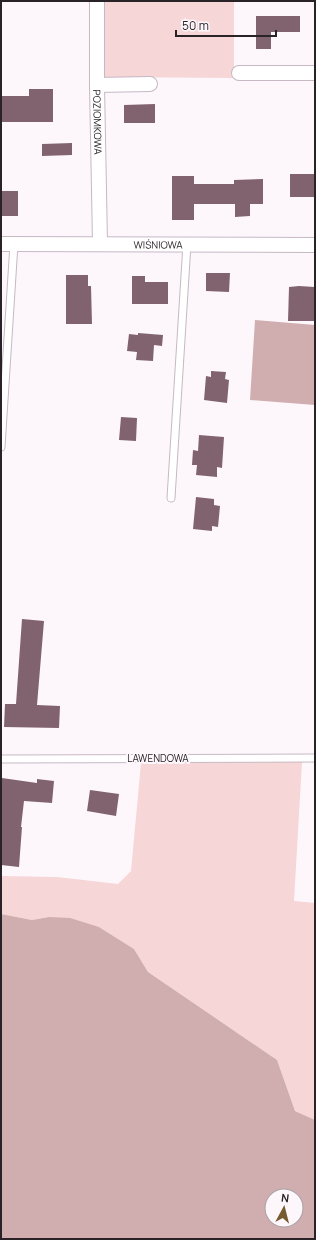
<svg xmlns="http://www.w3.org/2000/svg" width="316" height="1240" font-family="Manrope,sans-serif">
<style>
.green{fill:#f6d6d7}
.forest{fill:#d0adae;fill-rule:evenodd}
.building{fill:#81636f}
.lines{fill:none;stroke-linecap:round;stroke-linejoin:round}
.lane-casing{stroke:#c7b8c4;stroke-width:9}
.street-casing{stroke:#c7b8c4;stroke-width:16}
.lane{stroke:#fff;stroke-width:7}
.street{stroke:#fff;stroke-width:14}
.labels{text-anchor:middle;stroke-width:4;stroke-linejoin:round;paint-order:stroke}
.street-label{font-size:10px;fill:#292328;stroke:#fdf7fc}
</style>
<rect width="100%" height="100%" fill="#fdf7fc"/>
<g class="green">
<path d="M 105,1 L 234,1 L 234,78 L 105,77 Z"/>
<path d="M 302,762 L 294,901 L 315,903 L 315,1120 L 295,1111 L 277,1060 L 148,972 L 134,949 L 99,927 L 49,917 L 32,920 L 1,914 L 1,876 L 57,877 L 118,884 L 131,871 L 141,763 Z"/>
</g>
<g class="forest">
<path d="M 255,320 L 315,325 L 315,405 L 250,400 Z"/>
<path d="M 1,914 L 32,920 L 49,917 L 70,918 L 99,927 L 134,949 L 148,972 L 277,1060 L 295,1111 L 315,1120 L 315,1239 L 1,1239 ZM 272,1196 L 296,1196 L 296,1220 L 272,1220 Z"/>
</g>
<g class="building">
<path d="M 256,16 L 300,16 L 300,32 L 271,32 L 271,49 L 256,49 Z"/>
<path d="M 29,89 L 53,89 L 53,122 L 1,122 L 1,96 L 29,96 Z"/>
<path d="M 155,104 L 155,123 L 124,123 L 124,105 Z"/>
<path d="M 72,143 L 72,155 L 42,156 L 42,144 Z"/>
<rect x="290" y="174" width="25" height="23"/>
<path d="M 172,176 L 194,176 L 194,184 L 234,184 L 234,180 L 263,179 L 263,204 L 250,204 L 250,216 L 235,217 L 235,204 L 194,204 L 194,220 L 172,220 Z"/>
<rect x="1" y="191" width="17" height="25"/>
<path d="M 206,273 L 230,273 L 229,292 L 206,291 Z"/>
<path d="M 66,275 L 88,275 L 88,286 L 91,286 L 92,324 L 66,324 Z"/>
<path d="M 132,276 L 145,276 L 145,282 L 168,282 L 168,304 L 132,304 Z"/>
<path d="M 299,286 L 315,287 L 315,321 L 288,321 L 289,287 Z"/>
<path d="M 138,333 L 163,335 L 162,346 L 154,345 L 153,361 L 136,360 L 137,352 L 127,351 L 129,334 L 138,335 Z"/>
<path d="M 211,371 L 226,372 L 225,379 L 229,380 L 227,403 L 204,400 L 206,376 L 211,377 Z"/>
<path d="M 121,417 L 137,418 L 136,441 L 119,440 Z"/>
<path d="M 199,435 L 224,437 L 222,468 L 217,467 L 217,477 L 196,475 L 197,465 L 192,465 L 193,450 L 198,451 Z"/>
<path d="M 196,497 L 214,499 L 214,505 L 220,506 L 218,527 L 212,526 L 212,531 L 193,529 Z"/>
<path d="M 22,619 L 44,621 L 37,705 L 60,706 L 59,728 L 4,727 L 5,704 L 16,704 Z"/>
<path d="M 2,778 L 37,783 L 37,779 L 54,781 L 52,803 L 24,801 L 21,827 L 22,827 L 19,867 L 1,865 L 1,785 Z"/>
<path d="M 90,790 L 119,794 L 116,816 L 87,811 Z"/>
</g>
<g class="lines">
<defs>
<g id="lane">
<path d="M 1,447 L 14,244"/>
<path d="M 171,498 L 187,244"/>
<path d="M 1,759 L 315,758"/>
</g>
<g id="street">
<path id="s1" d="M 97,1 L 97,85 L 100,243"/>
<path d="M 239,73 L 315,73"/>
<path d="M 97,85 L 150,84"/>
<path id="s2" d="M 1,244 L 315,245"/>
</g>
</defs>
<use href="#lane" class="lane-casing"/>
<use href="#street" class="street-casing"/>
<use href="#lane" class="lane"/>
<use href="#street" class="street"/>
</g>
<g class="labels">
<g class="street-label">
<text dy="4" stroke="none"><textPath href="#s1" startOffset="121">POZIOMKOWA</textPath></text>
<text dy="4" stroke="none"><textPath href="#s2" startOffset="157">WIŚNIOWA</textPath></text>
<text x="158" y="762">LAWENDOWA</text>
</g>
</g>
<rect width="316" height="1240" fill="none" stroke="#292328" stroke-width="4"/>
<g transform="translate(284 1208) rotate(7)"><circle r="19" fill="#fdf7fc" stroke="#a8a2a7"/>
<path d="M0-3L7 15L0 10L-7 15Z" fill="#755b2d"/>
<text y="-6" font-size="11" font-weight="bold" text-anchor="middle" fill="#292328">N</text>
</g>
<path d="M176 30v6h100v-6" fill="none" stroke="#292328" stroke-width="2"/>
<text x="182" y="30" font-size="12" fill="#292328" stroke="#fdf7fc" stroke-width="3" paint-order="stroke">50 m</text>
</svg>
